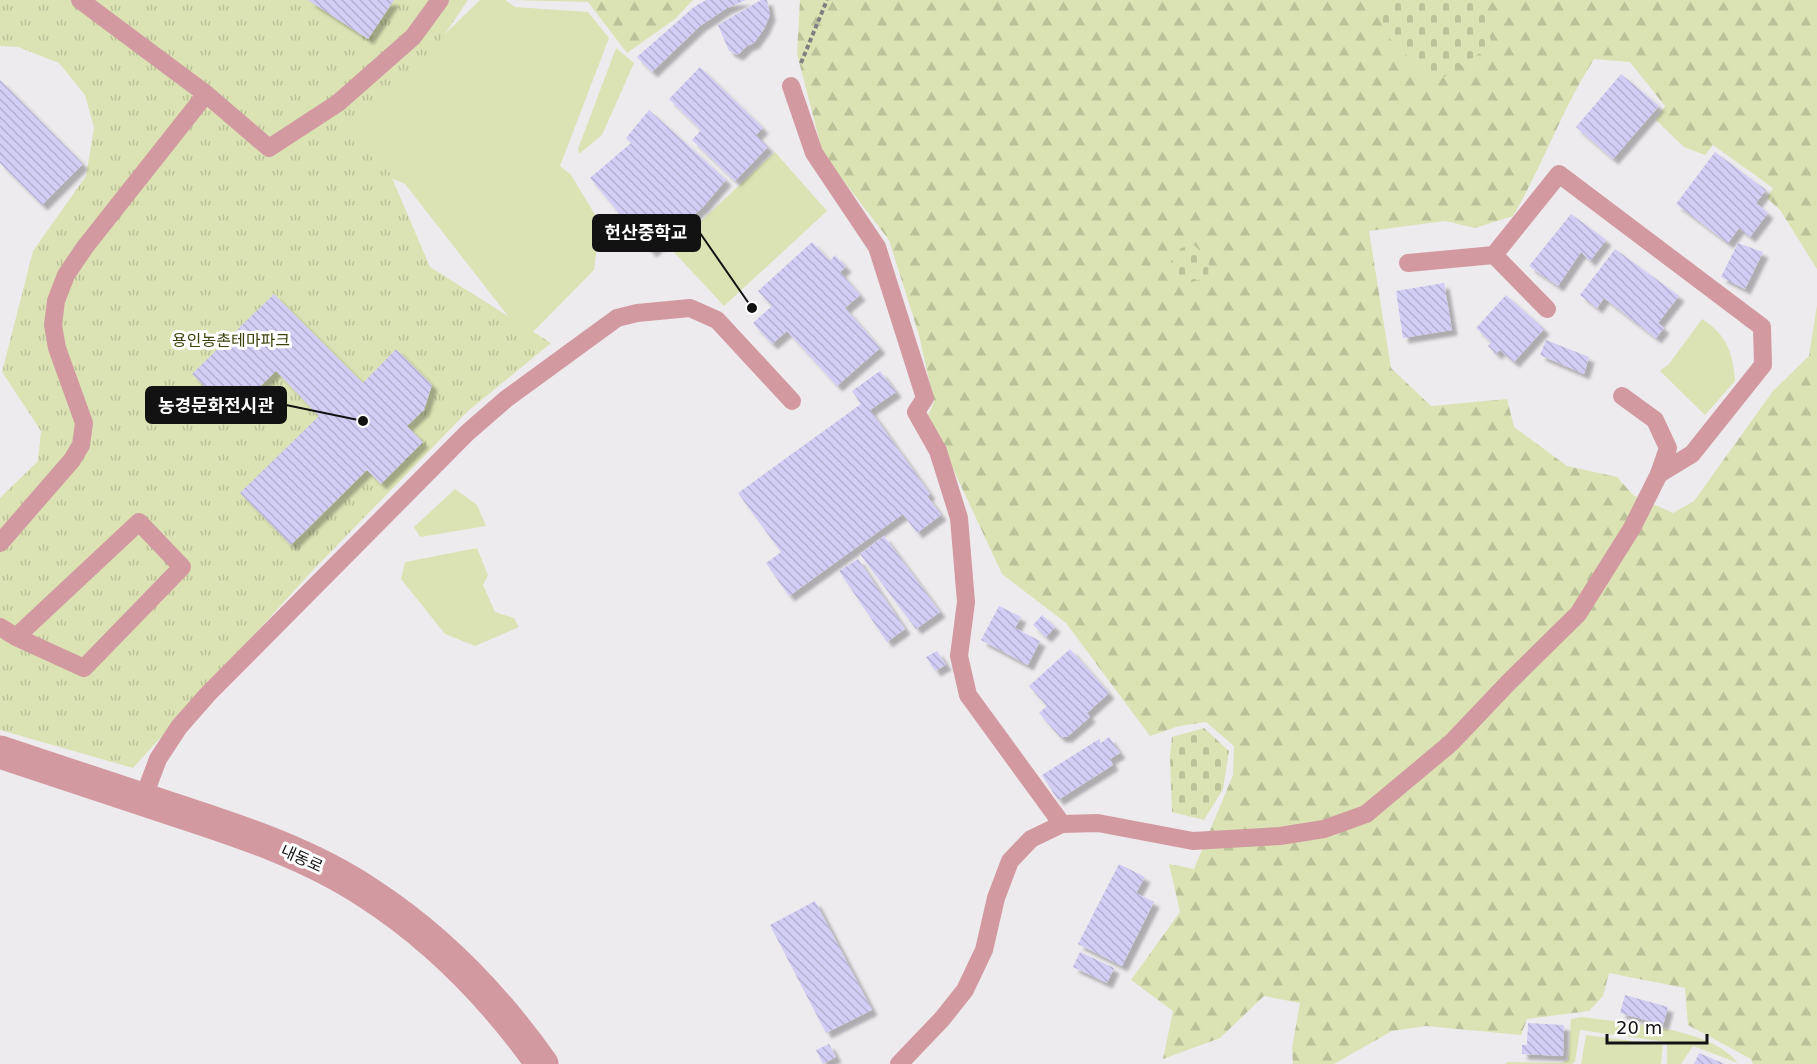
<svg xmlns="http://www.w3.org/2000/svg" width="1817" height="1064" font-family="'DejaVu Sans','Noto Sans KR',sans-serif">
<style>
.green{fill:#dbe3b4}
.forest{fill:url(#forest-firs)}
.cemetery{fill:url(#cemetery-stones)}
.park{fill:url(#park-tufts)}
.building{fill:url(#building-back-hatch);filter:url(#shadow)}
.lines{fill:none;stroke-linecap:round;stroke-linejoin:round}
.path{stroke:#807f80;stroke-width:4;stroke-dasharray:4.5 3;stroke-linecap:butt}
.service{stroke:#d299a0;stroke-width:18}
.minor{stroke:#d299a0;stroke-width:33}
.labels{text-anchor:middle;stroke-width:6;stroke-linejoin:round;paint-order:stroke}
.park-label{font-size:16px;fill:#3d420d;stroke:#fff}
.street-label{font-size:16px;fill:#121212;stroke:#fff}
.leader{fill:none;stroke:#121212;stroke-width:2}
.callout-dot{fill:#121212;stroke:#fff;stroke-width:2}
.callout{fill:#121212;stroke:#121212;stroke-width:2}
.callout-label{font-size:18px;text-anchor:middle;font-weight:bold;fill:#fff}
</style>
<defs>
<pattern id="forest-firs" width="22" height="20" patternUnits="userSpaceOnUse" patternTransform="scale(1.5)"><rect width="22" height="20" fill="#dbe3b4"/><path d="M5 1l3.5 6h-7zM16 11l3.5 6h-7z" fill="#bbc29a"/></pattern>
<pattern id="cemetery-stones" width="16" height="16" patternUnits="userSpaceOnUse" patternTransform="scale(1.5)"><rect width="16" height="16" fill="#dbe3b4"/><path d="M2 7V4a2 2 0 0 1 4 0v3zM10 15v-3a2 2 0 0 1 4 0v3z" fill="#bbc29a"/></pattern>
<pattern id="park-tufts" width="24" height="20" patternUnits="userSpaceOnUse" patternTransform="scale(1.5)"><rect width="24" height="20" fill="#dbe3b4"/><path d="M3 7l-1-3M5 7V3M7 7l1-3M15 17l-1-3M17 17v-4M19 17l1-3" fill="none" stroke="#bbc29a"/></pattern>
<pattern id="building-back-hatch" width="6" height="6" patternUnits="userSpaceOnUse" patternTransform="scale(1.5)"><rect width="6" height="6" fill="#d2cdf5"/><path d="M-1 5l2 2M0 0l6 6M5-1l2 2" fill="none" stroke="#b3afd1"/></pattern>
<filter id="shadow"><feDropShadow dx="5.5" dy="5.5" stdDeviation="1.5" flood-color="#0004"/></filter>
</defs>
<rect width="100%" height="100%" fill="#eeebee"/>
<g class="green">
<path d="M 480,0 L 505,0 L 515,7 L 588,12 L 609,38 L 560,166 L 571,175 L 600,223 L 594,270 L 526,339 L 405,184 L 372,170 L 337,139 Z"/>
<path d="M 616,48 L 634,63 L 602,135 L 579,154 L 578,149 Z"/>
<path d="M 775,152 L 827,211 L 724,306 L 671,249 Z"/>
<path d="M 1702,319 C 1727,335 1733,353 1735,381 L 1705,415 L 1660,371 L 1669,364 Z"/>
<path d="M 455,489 L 477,505 L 486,526 L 420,537 L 414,527 Z"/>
<path d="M 477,548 L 488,575 L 483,585 L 495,612 L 514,618 L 519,627 L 475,646 L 445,634 L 401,579 L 405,562 Z"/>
<path d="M 1581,1017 C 1625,1023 1710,1027 1738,1063 L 1693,1046 L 1681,1064 L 1667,1064 L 1667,1042 L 1580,1030 L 1575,1062 L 1572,1064 L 1505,1064 L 1507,1062 L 1562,1063 L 1568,1060 L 1571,1019 Z"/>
<path d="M 1586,1035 L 1663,1045 L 1661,1064 L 1581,1064 Z"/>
</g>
<g class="forest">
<path d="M 512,0 L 693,0 L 675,19 L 627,53 L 588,2 Z"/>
<path d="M 800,0 L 1817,0 L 1817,269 L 1780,210 L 1767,198 L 1773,188 L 1713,145 L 1705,155 L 1684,147 L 1656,120 L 1665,106 L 1630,62 L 1594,59 C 1562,109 1543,165 1513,216 L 1475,228 L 1445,221 L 1369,231 L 1391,368 L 1431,406 L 1507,399 L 1514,427 L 1567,466 L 1617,477 L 1633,495 L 1673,513 L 1694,501 L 1773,391 L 1809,356 L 1817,305 L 1817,1064 L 1753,1064 L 1751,1059 L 1688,1025 L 1685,988 L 1609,973 L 1603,996 L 1589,1011 L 1527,1019 L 1521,1035 L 1426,1026 L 1392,1031 L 1334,1064 L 1293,1064 L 1292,1048 L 1300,1003 L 1264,996 L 1220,1038 L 1163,1059 L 1173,1011 L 1131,980 L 1180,912 L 1169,864 L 1194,869 L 1233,775 L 1234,746 L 1206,722 L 1179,726 L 1150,736 L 1066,623 L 1002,574 L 928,415 L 934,402 L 919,335 L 889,240 L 823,154 L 797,54 Z"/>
</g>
<g class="cemetery">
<path d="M 1389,0 L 1481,0 L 1492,45 L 1435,83 L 1390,39 L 1378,10 Z"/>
<path d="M 1194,245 L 1209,259 L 1208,277 L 1182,285 L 1163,273 L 1181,248 Z"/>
<path d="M 1204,728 L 1229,751 L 1223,789 L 1204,820 L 1172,812 L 1170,756 L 1172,737 Z"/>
</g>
<path class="park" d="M 0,0 L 468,0 L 439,43 L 346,135 L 389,171 L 430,267 L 551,343 L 468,411 L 313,570 L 133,768 L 0,730 L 0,498 L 38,461 L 41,431 L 2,372 L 33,251 L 86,176 L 94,128 L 85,95 L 59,63 L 18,47 L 0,46 Z"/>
<g class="building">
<path d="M 308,0 L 394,0 L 368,39 Z"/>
<path d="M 706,0 L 746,0 L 727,8 L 700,26 L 652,72 L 637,57 L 694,7 Z"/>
<path d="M 761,0 L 767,0 L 770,15 L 764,29 L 754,43 L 747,46 L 738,55 L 729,51 L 718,25 Z"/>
<path d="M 700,67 L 763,128 L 756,135 L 768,147 L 735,181 L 692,140 L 701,130 L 669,99 Z"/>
<path d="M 1621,74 L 1659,106 L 1613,159 L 1576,127 Z"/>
<path d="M 0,80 L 83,164 L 42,205 L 0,163 Z"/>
<path d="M 649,110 L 726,180 L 703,207 L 651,252 L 590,178 L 631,143 L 626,138 Z"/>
<path d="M 1715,152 L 1766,190 L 1756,203 L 1768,213 L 1750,237 L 1739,228 L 1728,243 L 1676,204 Z"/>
<path d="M 1571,214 L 1606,240 L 1590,261 L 1581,252 L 1558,286 L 1529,266 Z"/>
<path d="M 812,242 L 830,261 L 835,255 L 846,267 L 840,272 L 860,295 L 845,308 L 880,348 L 837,386 L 787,331 L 772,344 L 753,323 L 772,306 L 758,291 Z"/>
<path d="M 1738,243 L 1763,252 L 1745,289 L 1721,277 Z"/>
<path d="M 1615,249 L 1679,296 L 1658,323 L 1664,328 L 1656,338 L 1604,298 L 1597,308 L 1580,295 Z"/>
<path d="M 1444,283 L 1452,330 L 1403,338 L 1396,291 Z"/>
<path d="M 274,294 L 363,383 L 396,349 L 432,385 L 424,410 L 407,426 L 423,442 L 381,484 L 367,470 L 291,545 L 240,493 L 319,416 L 276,371 L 232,414 L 192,374 Z"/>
<path d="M 1506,295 L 1544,329 L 1514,362 L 1500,350 L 1496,354 L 1488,346 L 1491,342 L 1476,328 Z"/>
<path d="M 1546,340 L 1589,357 L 1584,374 L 1540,355 Z"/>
<path d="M 880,371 L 896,392 L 870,410 L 930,494 L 927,496 L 941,515 L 917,533 L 903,514 L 789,596 L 766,563 L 781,552 L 738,493 L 861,404 L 852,391 Z"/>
<path d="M 884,536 L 940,612 L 916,629 L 860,554 Z"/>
<path d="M 858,559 L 905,629 L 887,642 L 839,571 Z"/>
<path d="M 999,606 L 1021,617 L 1015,628 L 1040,641 L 1028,665 L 981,640 Z"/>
<path d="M 1042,615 L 1055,627 L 1046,637 L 1033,625 Z"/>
<path d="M 1070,649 L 1109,693 L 1087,713 L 1090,717 L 1067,737 L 1060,737 L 1039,713 L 1047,706 L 1029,686 Z"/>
<path d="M 937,651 L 946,665 L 935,671 L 926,657 Z"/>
<path d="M 1109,737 L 1120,753 L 1110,759 L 1113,765 L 1058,800 L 1042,775 L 1099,739 L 1101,743 Z"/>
<path d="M 1119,864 L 1145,877 L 1136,893 L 1154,902 L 1122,966 L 1078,944 Z"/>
<path d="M 815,901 L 872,1010 L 826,1033 L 770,925 Z"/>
<path d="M 1080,952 L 1114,968 L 1107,983 L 1073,967 Z"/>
<path d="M 1625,995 L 1668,1007 L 1663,1025 L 1620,1013 Z"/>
<path d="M 1528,1023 L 1564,1025 L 1563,1056 L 1522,1054 L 1522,1045 L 1527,1045 Z"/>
<path d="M 829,1044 L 836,1057 L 823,1064 L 816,1050 Z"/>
<path d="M 1699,1053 L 1725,1064 L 1694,1064 Z"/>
</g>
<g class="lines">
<path class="path" d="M 801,63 L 827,0"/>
<g class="service">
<path d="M 80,0 L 206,94 L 269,148 L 338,103 L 413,37 L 440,0"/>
<path d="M 791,86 L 814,153 L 877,247 L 925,398 L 916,412 L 938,451 L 959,518 L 966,602 L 959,656 L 968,695 L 1062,824"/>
<path d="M 1494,255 L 1547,309"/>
<path d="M 1622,396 L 1655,420 L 1668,448 L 1659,474"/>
<path d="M 0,543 L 72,460 L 81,445 L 84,423 L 57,348 L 53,325 L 56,301 L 66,275 L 85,247 L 206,94"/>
<path d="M 0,627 L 16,637 L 84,668 L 182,567 L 139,522 L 16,637"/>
<path d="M 143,799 L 158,759 L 179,727 L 208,694 L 467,433 L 506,399 L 617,318 L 637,313 L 690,308 L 717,320 L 792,401"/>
<path d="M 899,1064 L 942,1019 L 965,990 L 984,950 L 996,898 L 1010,861 L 1031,839 L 1062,824 L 1098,823 L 1193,841 L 1280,836 L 1324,829 L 1366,814 L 1451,743 L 1508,683 L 1578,614 L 1632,528 L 1659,474 L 1692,454 L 1763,365 L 1762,327 L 1559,174 L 1494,255 L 1408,263"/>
</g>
<path class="minor" d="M 0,752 C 60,772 121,792 181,812 C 245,833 311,855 368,893 C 436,937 495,998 542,1064"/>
</g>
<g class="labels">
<g class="park-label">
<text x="231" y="346">용인농촌테마파크</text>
</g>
<g class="street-label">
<text transform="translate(302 858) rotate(24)" y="6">내동로</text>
</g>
</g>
<path class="leader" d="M752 308L700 233M363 421L286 405"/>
<g class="callout-dot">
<circle cx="752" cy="308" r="6"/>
<circle cx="363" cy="421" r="6"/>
</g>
<g class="callout">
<rect x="593" y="215" width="107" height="36" rx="6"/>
<rect x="146" y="387" width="140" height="36" rx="6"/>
</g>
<g class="callout-label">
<text x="646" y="239">헌산중학교</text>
<text x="216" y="412">농경문화전시관</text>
</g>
<path d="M1607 1034v9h100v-9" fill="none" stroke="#121212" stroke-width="3"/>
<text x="1616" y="1034" font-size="18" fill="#121212" stroke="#ffffff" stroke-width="4.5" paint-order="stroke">20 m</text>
</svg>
